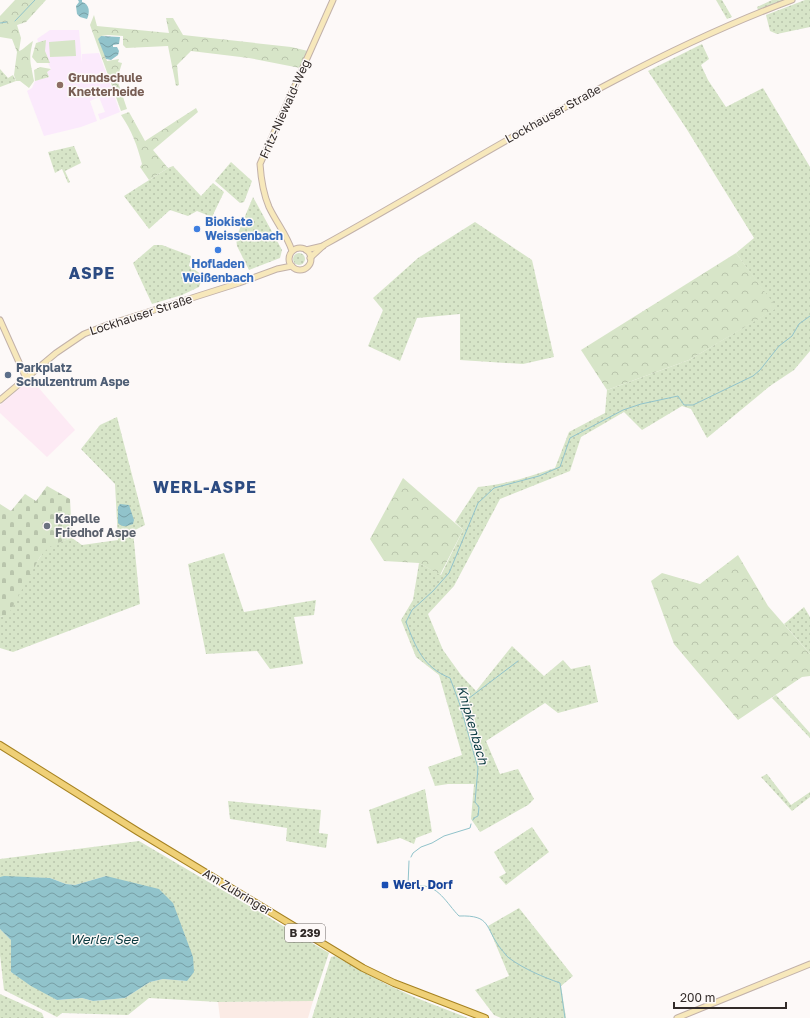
<svg xmlns="http://www.w3.org/2000/svg" width="810" height="1018" font-family="'Golos Text',sans-serif">
<style>
.built{fill:#fbebe5}
.industrial{fill:#fdeaf4}
.education{fill:#fbeafc}
.grass{fill:url(#grass-dots)}
.forest{fill:url(#forest-crowns)}
.cemetery{fill:url(#cemetery-stones)}
.garden{fill:#d7e5c8}
.water{fill:url(#water-waves)}
.lines{fill:none;stroke-linecap:round;stroke-linejoin:round}
.stream{stroke:#91c3cb;stroke-width:1}
.secondary-casing{stroke:#c2b1a9;stroke-width:7}
.primary-casing{stroke:#a68221;stroke-width:8}
.secondary{stroke:#f7e8bb;stroke-width:5}
.primary{stroke:#efd077;stroke-width:6}
.education-dot{fill:#8d6e63;stroke:#fdf9f8;stroke-width:1.5}
.shop-dot{fill:#3f7fe0;stroke:#fdf9f8;stroke-width:1.5}
.service-dot{fill:#5c6f8a;stroke:#fdf9f8;stroke-width:1.5}
.worship-dot{fill:#6b7280;stroke:#fdf9f8;stroke-width:1.5}
.transit-dot{fill:#1a4fb4;stroke:#fdf9f8;stroke-width:1.5}
.labels{text-anchor:middle;stroke-width:3;stroke-linejoin:round;paint-order:stroke}
.shield{fill:#fdf9f8;stroke:#6f6967;stroke-width:1}
.shield-label{font-size:11px;font-weight:bold;fill:#322b29}
.education-label{font-size:12px;font-weight:bold;fill:#785e54;stroke:#fdf9f8;text-anchor:start}
.street-label{font-size:12px;fill:#322b29;stroke:#fdf9f8}
.shop-label{font-size:12px;font-weight:bold;fill:#366cbe;stroke:#fdf9f8;text-anchor:start}
.service-label{font-size:12px;font-weight:bold;fill:#4e5e75;stroke:#fdf9f8;text-anchor:start}
.worship-label{font-size:12px;font-weight:bold;fill:#5b616d;stroke:#fdf9f8;text-anchor:start}
.transit-label{font-size:12px;font-weight:bold;fill:#164399;stroke:#fdf9f8;text-anchor:start}
.water-label{font-size:13px;font-style:italic;fill:#0b3b41;stroke:#fdf9f8}
.district-label{font-size:16px;font-weight:bold;letter-spacing:1px;fill:#2c4b82;stroke:#fdf9f8}
</style>
<defs>
<pattern id="grass-dots" width="8" height="8" patternUnits="userSpaceOnUse"><rect width="8" height="8" fill="#d7e5c8"/><path d="M2 2h.1M6 6h.1" fill="none" stroke="#b9c5ac" stroke-width="1.8" stroke-linecap="round"/></pattern>
<pattern id="forest-crowns" width="20" height="18" patternUnits="userSpaceOnUse"><rect width="20" height="18" fill="#d7e5c8"/><path d="M2 6a3 3 0 1 1 6 0M12 15a3 3 0 1 1 6 0" fill="none" stroke="#b9c5ac"/></pattern>
<pattern id="cemetery-stones" width="16" height="16" patternUnits="userSpaceOnUse"><rect width="16" height="16" fill="#d7e5c8"/><path d="M2 7V4a2 2 0 0 1 4 0v3zM10 15v-3a2 2 0 0 1 4 0v3z" fill="#b9c5ac"/></pattern>
<pattern id="water-waves" width="16" height="10" patternUnits="userSpaceOnUse"><rect width="16" height="10" fill="#91c3cb"/><path d="M0 5q4-4 8 0t8 0" fill="none" stroke="#779fa5"/></pattern>
</defs>
<rect width="100%" height="100%" fill="#fdf9f8"/>
<path class="built" d="M 297,1001 L 313,1001 L 308,1018 L 220,1018 L 218,1002 Z"/>
<path class="industrial" d="M 31,379 L 75,430 L 47,457 L 0,413 L 0,405 Z"/>
<path class="education" d="M 50,30 L 79,30 L 82,63 L 82,54 L 99,53 L 120,112 L 100,120 L 98,114 L 105,112 L 99,97 L 90,101 L 97,121 L 81,127 L 44,136 L 27,91 L 32,88 L 35,81 L 49,77 L 47,72 L 51,69 L 37,39 Z"/>
<g class="grass">
<path d="M 716,0 L 722,0 L 732,17 L 727,19 Z"/>
<path d="M 772,0 L 785,0 L 758,10 L 757,7 Z"/>
<path d="M 805,0 L 810,0 L 810,27 L 777,34 L 770,31 L 766,15 Z"/>
<path d="M 702,44 L 709,59 L 701,65 L 708,80 L 726,107 L 763,88 L 810,167 L 810,351 L 794,370 L 770,386 L 707,438 L 691,409 L 682,406 L 642,430 L 624,412 L 581,437 L 570,471 L 500,499 L 454,586 L 428,614 L 443,650 L 461,675 L 476,691 L 512,646 L 544,676 L 563,660 L 571,669 L 590,665 L 598,702 L 558,713 L 545,703 L 486,741 L 500,774 L 518,769 L 534,799 L 528,805 L 482,831 L 480,832 L 471,819 L 474,784 L 448,784 L 435,786 L 428,767 L 462,755 L 439,675 L 416,657 L 401,620 L 413,600 L 419,563 L 441,575 L 463,530 L 455,522 L 478,487 C 507,484 528,477 555,468 L 569,432 L 605,413 L 607,390 L 689,360 L 776,308 L 736,253 L 754,238 L 686,128 L 648,71 Z"/>
<path d="M 0,69 L 8,78 L 13,75 L 16,81 L 0,87 Z"/>
<path d="M 74,146 L 81,163 L 65,171 L 70,182 L 68,183 L 62,169 L 55,173 L 48,152 Z"/>
<path d="M 231,162 L 252,181 L 244,202 L 240,203 L 215,181 Z"/>
<path d="M 173,166 L 201,196 L 213,183 L 224,192 L 212,217 L 197,211 L 188,216 L 170,210 L 149,229 L 124,196 L 168,168 Z"/>
<path d="M 253,197 L 282,250 L 280,258 L 249,270 L 237,246 L 236,238 Z"/>
<path d="M 475,222 L 532,260 L 554,357 L 523,364 L 460,360 L 460,314 L 417,318 L 400,361 L 368,346 L 383,310 L 373,298 L 418,258 Z"/>
<path d="M 154,245 L 162,245 L 191,256 L 189,266 L 198,272 L 203,277 L 199,287 L 182,295 L 152,304 L 133,263 Z"/>
<circle cx="299" cy="259" r="6"/>
<path d="M 117,417 L 145,525 L 133,531 L 140,604 L 13,652 L 0,648 L 0,616 L 3,617 L 45,549 L 54,544 L 72,538 L 82,545 L 118,540 L 115,484 L 81,449 L 100,425 Z"/>
<path d="M 224,553 L 244,612 L 316,600 L 314,615 L 294,617 L 303,664 L 270,669 L 257,651 L 206,654 L 188,564 Z"/>
<path d="M 804,607 L 810,617 L 810,654 L 784,624 Z"/>
<path d="M 776,695 L 810,733 L 810,738 L 772,698 Z"/>
<path d="M 767,774 L 791,805 L 810,792 L 810,797 L 792,811 L 761,777 Z"/>
<path d="M 425,789 L 432,832 L 416,838 L 414,844 L 400,838 L 377,844 L 369,810 Z"/>
<path d="M 228,801 L 321,810 L 319,833 L 328,834 L 326,848 L 286,841 L 287,828 L 230,819 Z"/>
<path d="M 532,827 L 549,852 L 506,885 L 499,877 L 506,873 L 494,852 Z"/>
<path d="M 139,841 L 329,953 L 313,1001 L 218,1002 L 149,998 L 128,1015 L 62,1013 L 57,1017 L 4,990 L 0,955 L 0,929 L 11,940 L 11,972 L 57,1000 L 82,998 L 93,1001 L 125,998 L 150,982 L 163,979 L 187,981 L 106,876 L 75,885 L 66,884 L 50,878 L 0,877 L 0,859 Z"/>
<path d="M 519,908 L 573,976 L 561,986 L 566,1018 L 501,1018 L 494,1015 L 475,990 L 509,976 L 488,926 Z"/>
<path d="M 335,956 L 386,984 L 414,997 L 468,1018 L 312,1018 L 331,957 Z"/>
<path d="M 0,994 L 42,1013 L 44,1018 L 0,1018 Z"/>
</g>
<g class="forest">
<path d="M 15,0 L 46,0 L 26,22 L 17,25 L 21,38 L 19,51 C 23,50 28,44 33,41 C 28,60 31,63 34,81 L 29,88 L 20,81 L 16,81 L 14,75 L 17,52 L 12,39 L 0,37 L 0,16 Z"/>
<path d="M 94,15 L 97,26 L 169,33 L 166,18 L 173,18 L 183,35 L 291,47 L 308,51 L 300,68 L 249,58 L 191,51 L 177,65 L 179,85 L 176,86 L 168,46 L 126,48 L 123,45 L 123,36 L 108,35 L 101,36 L 99,39 L 107,61 L 119,59 L 118,62 L 122,63 L 117,79 L 127,109 L 121,111 L 90,25 Z"/>
<path d="M 46,40 L 45,51 L 50,63 L 37,63 L 32,57 L 36,43 Z"/>
<path d="M 40,67 L 51,69 L 47,72 L 49,77 L 35,81 L 34,70 Z"/>
<path d="M 196,108 L 198,112 L 153,150 L 168,168 L 149,180 L 140,167 L 142,164 C 137,145 132,131 121,115 L 129,112 L 145,141 Z"/>
<path d="M 736,253 L 777,308 L 689,360 L 607,390 L 581,350 Z"/>
<path d="M 403,478 L 463,530 L 440,575 L 419,563 L 384,561 L 370,539 Z"/>
<path d="M 738,555 L 768,606 L 810,654 L 810,676 L 802,677 L 738,720 L 674,644 L 651,581 L 662,573 L 700,584 Z"/>
</g>
<path class="cemetery" d="M 47,486 L 70,499 L 72,538 C 58,543 48,545 40,557 L 8,615 L 3,617 L 0,616 L 0,504 L 11,511 L 25,494 L 36,501 Z"/>
<path class="garden" d="M 75,40 L 76,56 L 50,57 L 49,42 Z"/>
<g class="water">
<path d="M 78,0 L 82,0 L 82,2 C 90,4 90,13 87,19 L 80,17 L 77,14 L 76,6 L 79,2 Z"/>
<path d="M 101,36 L 120,37 L 119,44 L 113,45 L 113,47 L 117,47 L 119,51 L 118,55 L 111,60 L 106,59 L 98,39 Z"/>
<path d="M 120,504 L 129,505 L 134,520 L 133,524 C 127,526 123,528 118,523 L 118,507 Z"/>
<path d="M 4,876 L 50,878 L 66,884 L 75,885 L 106,876 L 159,889 L 173,903 L 193,957 L 194,972 L 187,981 L 163,979 L 150,982 L 125,998 L 93,1001 L 82,998 L 57,1000 L 31,986 L 11,972 L 11,940 L 0,929 L 0,877 Z"/>
</g>
<g class="lines">
<g class="stream">
<path d="M 15,21 L 35,0"/>
<path d="M 0,23 L 7,22"/>
<path d="M 460,705 L 518,661"/>
<path d="M 473,820 L 474,818 L 478,816 L 479,807 L 475,802 L 478,768 L 460,705 L 450,678 C 423,667 416,648 406,622 L 412,610 L 433,591 L 449,573 L 478,503 L 494,488 L 539,476 L 560,467 L 570,438 L 623,410 L 641,404 L 678,396 L 684,405 L 693,405 L 753,376 L 760,370 L 779,346 L 792,336 L 799,324 L 810,316"/>
<path d="M 411,857 L 413,853 L 421,847 L 432,843 L 444,836 L 470,828 L 471,824"/>
<path d="M 409,861 L 408,885 L 416,885"/>
<path d="M 419,886 C 438,884 447,904 459,916 C 492,915 484,927 501,949 C 504,952 506,956 509,958 C 524,969 543,977 560,983 L 565,1018"/>
</g>
<defs>
<g id="secondary">
<circle cx="300" cy="259" r="11"/>
<path d="M 306,250 L 323,246"/>
<path d="M 292,251 C 287,235 276,222 269,207 C 263,193 261,179 260,164 L 333,0"/>
<path d="M 310,258 L 324,245 C 478,160 625,62 792,0"/>
<path d="M 0,320 L 26,378"/>
<path d="M 0,400 L 56,353 L 84,334 L 107,325 L 239,283 L 277,269 L 292,266"/>
<path d="M 677,1018 L 810,964"/>
</g>
<path id="primary" d="M 0,745 L 137,831 L 363,968 L 394,983 L 485,1018"/>
</defs>
<use href="#secondary" class="secondary-casing"/>
<use href="#primary" class="primary-casing"/>
<use href="#secondary" class="secondary"/>
<use href="#primary" class="primary"/>
</g>
<circle class="education-dot" cx="60" cy="85" r="4"/>
<g class="shop-dot">
<circle cx="197" cy="229" r="4"/>
<circle cx="218" cy="250" r="4"/>
</g>
<circle class="service-dot" cx="8" cy="375" r="4"/>
<circle class="worship-dot" cx="47" cy="526" r="4"/>
<rect class="transit-dot" x="381" y="881" width="8" height="8" rx="2"/>
<g class="labels">
<rect class="shield" x="285" y="924" width="40" height="18" rx="3"/>
<g class="shield-label">
<text x="305" y="937">B 239</text>
</g>
<g class="education-label">
<text x="68" y="82">Grundschule<tspan x="68" dy="14">Knetterheide</tspan></text>
</g>
<g class="street-label">
<text transform="translate(285 109) rotate(-66)" y="4">Fritz-Niewald-Weg</text>
<text transform="translate(553 114) rotate(-29)" y="4">Lockhauser Straße</text>
<text transform="translate(141 315) rotate(-18)" y="4">Lockhauser Straße</text>
<text transform="translate(237 892) rotate(31)" y="4">Am Zubringer</text>
</g>
<g class="shop-label">
<text x="205" y="226">Biokiste<tspan x="205" dy="14">Weissenbach</tspan></text>
<text x="218" y="268" text-anchor="middle">Hofladen<tspan x="218" dy="14">Weißenbach</tspan></text>
</g>
<g class="service-label">
<text x="16" y="372">Parkplatz<tspan x="16" dy="14">Schulzentrum Aspe</tspan></text>
</g>
<g class="worship-label">
<text x="55" y="523">Kapelle<tspan x="55" dy="14">Friedhof Aspe</tspan></text>
</g>
<g class="transit-label">
<text x="393" y="889">Werl, Dorf</text>
</g>
<g class="water-label">
<text transform="translate(473 725) rotate(74)" y="5">Knipkenbach</text>
<text x="104" y="944">Werler See</text>
</g>
<g class="district-label">
<text x="92" y="279">ASPE</text>
<text x="205" y="493">WERL-ASPE</text>
</g>
</g>
<path d="M674 1002v6h112v-6" fill="none" stroke="#322b29" stroke-width="2"/>
<text x="680" y="1002" font-size="12" fill="#322b29" stroke="#fdf9f8" stroke-width="3" paint-order="stroke">200 m</text>
</svg>
